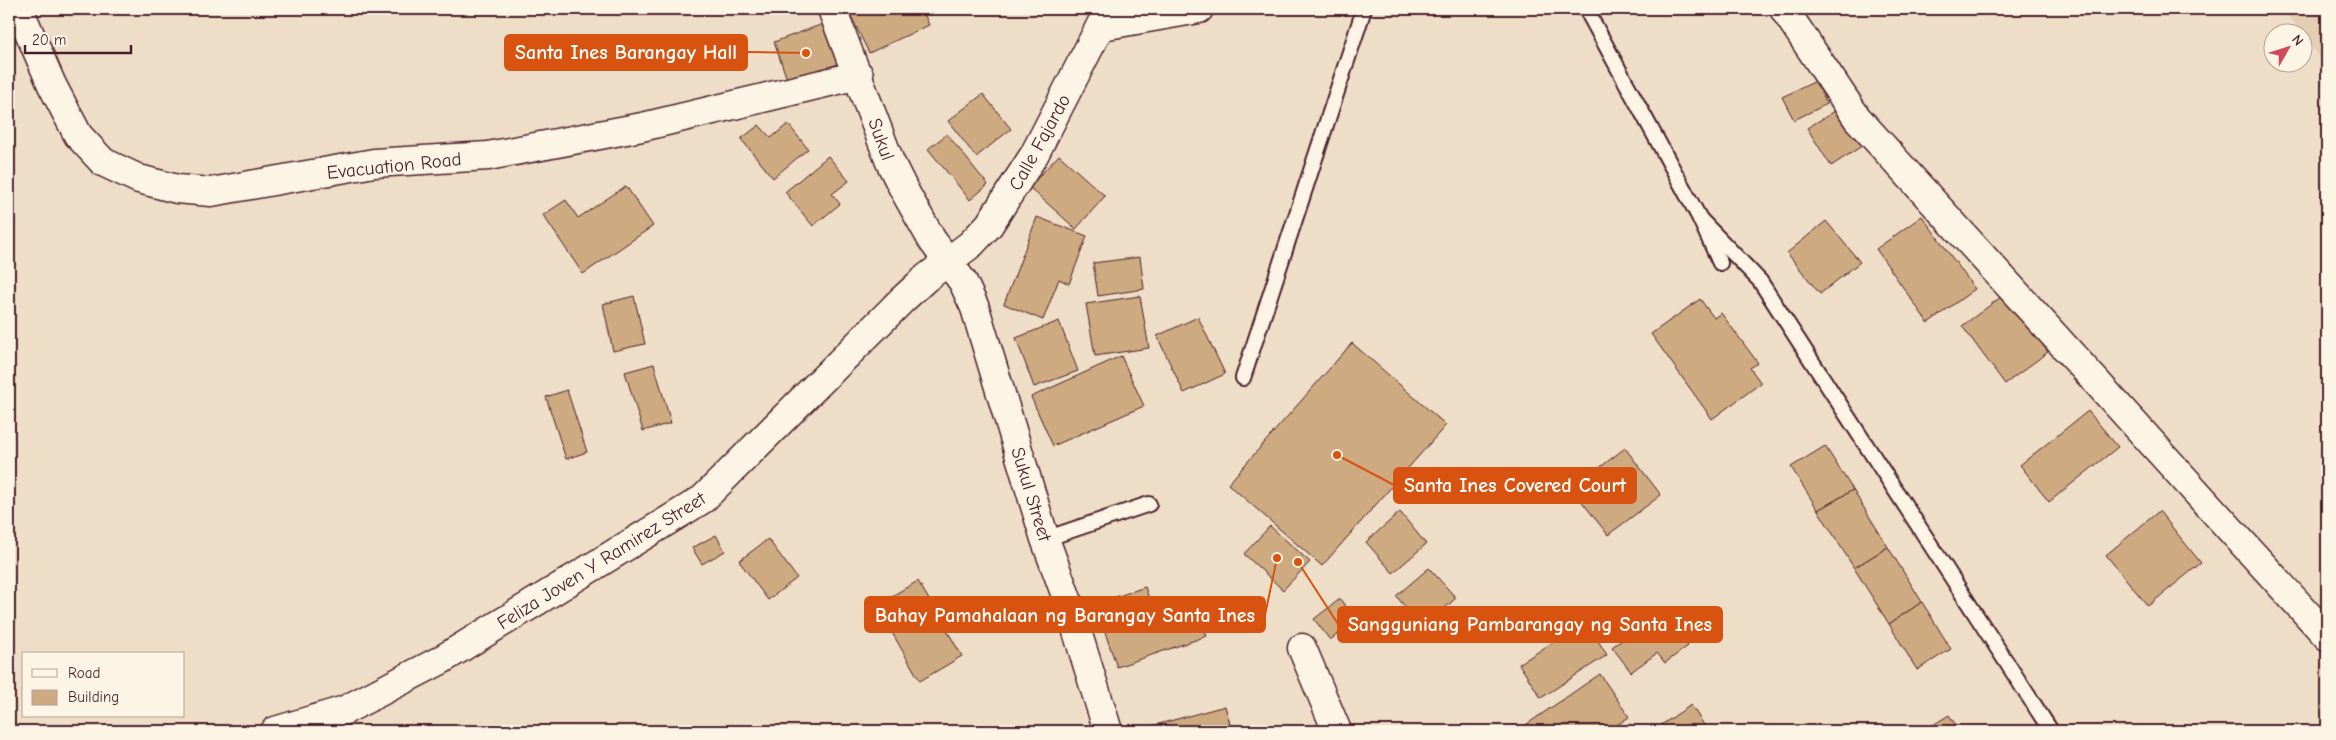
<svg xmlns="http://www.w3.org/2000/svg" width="2336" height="740" font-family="'Comic Neue',sans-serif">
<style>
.built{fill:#e4ceb2}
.building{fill:#ceaa80;stroke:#4a1f2b}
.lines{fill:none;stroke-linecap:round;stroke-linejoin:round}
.lane-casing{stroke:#4a1f2b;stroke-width:18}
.street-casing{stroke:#4a1f2b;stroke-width:31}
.secondary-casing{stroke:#4a1f2b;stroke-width:31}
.lane{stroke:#fcf5e5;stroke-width:14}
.street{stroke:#fcf5e5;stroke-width:28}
.secondary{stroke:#fcf5e5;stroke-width:28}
.labels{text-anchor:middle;stroke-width:4.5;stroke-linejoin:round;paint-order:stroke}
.street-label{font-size:19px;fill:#4a1f2b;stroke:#fcf5e5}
.leader{fill:none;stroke:#d8530f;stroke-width:2}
.callout-dot{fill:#d8530f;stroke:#fcf5e5;stroke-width:2}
.callout{fill:#d8530f;stroke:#d8530f;stroke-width:2}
.callout-label{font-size:20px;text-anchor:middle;font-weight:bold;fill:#fff}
</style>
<rect width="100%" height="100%" fill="#eedec7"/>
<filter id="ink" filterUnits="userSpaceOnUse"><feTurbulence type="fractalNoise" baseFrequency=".02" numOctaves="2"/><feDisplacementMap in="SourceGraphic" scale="10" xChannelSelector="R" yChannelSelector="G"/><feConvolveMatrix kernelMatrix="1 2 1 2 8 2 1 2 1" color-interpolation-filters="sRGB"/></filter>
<g filter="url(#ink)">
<path class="built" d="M 2283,9 L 2327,9 L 2327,67 L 2304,36 L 2304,32 L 2301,32 Z"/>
<g class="building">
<path d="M 856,9 L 922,9 L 929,25 L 869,53 L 849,12 Z"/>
<path d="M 823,24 L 838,64 L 788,82 L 774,42 Z"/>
<path d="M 1816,81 L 1827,104 L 1794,120 L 1782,97 Z"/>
<path d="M 983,94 L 1011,129 L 976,157 L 948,121 Z"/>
<path d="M 1842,107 L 1865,144 L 1831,166 L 1807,128 Z"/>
<path d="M 788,124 L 808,149 L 773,178 L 741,139 L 759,125 L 771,138 Z"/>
<path d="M 947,134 L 988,185 L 970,200 L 928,149 Z"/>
<path d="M 1059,155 L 1105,196 L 1076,229 L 1029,187 Z"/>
<path d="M 828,156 L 849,181 L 832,194 L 840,204 L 813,226 L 785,192 Z"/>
<path d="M 626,186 L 653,226 L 583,274 L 543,215 L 566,200 L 578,218 Z"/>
<path d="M 1922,216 L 1975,289 L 1928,323 L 1876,249 Z"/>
<path d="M 1037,217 L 1087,236 L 1069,284 L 1059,279 L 1043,320 L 1004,304 Z"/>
<path d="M 1826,221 L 1860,262 L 1820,294 L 1787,253 Z"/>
<path d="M 1140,257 L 1144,289 L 1098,296 L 1093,263 Z"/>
<path d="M 2005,294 L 2048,352 L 2005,384 L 1962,326 Z"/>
<path d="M 634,296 L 645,344 L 613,351 L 603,304 Z"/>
<path d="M 1140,296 L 1149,348 L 1095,356 L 1086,304 Z"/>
<path d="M 1700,299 L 1714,318 L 1721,313 L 1758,363 L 1750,368 L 1761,383 L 1712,419 L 1651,334 Z"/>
<path d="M 1198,317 L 1225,374 L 1184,393 L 1157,336 Z"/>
<path d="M 1059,321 L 1078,371 L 1034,387 L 1016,338 Z"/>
<path d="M 1352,343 L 1446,425 L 1322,566 L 1228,484 Z"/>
<path d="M 1121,356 L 1144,406 L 1053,446 L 1031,397 Z"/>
<path d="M 654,364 L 671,423 L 643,431 L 625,372 Z"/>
<path d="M 567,390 L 587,452 L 566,459 L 546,397 Z"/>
<path d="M 2088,411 L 2118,447 L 2049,502 L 2020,465 Z"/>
<path d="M 1825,446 L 1853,490 L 1818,510 L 1791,467 Z"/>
<path d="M 1625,448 L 1661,495 L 1608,535 L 1572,489 Z"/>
<path d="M 1853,490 L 1888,547 L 1854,568 L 1818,510 Z"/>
<path d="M 2159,511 L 2201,563 L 2148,606 L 2106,555 Z"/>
<path d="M 1400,512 L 1426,544 L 1393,573 L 1366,542 Z"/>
<path d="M 1270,526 L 1310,562 L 1283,590 L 1244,554 Z"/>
<path d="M 716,535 L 725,551 L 702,564 L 692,548 Z"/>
<path d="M 768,539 L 797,578 L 768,600 L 739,561 Z"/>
<path d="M 1888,547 L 1922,602 L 1889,624 L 1854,568 Z"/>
<path d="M 1429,568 L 1456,598 L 1423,628 L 1396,596 Z"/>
<path d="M 918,581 L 962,656 L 920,681 L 876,605 Z"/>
<path d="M 1145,587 L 1156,618 L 1196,605 L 1207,636 L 1117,667 L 1095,604 Z"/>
<path d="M 1340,599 L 1356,621 L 1330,640 L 1314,619 Z"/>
<path d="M 1922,602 L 1951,649 L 1917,670 L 1889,624 Z"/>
<path d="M 1578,609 L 1607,655 L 1541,698 L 1519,664 L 1561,637 L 1553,625 Z"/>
<path d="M 1663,611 L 1688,646 L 1665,663 L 1657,653 L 1631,672 L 1612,647 Z"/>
<path d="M 1600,674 L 1629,717 L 1608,731 L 1517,731 Z"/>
<path d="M 1691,705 L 1708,731 L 1665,731 L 1661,725 Z"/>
<path d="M 1225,706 L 1232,731 L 1133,731 Z"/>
<path d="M 1949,715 L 1960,731 L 1923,731 Z"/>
</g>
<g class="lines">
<defs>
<g id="lane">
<path d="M 1586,9 L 1700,219 L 1720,263"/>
<path d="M 1700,219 L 1760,281 L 2051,731"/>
<path d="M 1243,378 L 1364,9"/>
<path d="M 1045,539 L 1149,504"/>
</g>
<g id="street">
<path d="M 19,9 L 52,85 L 78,135 L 103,162 L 139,179 L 177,189 L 211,192 L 374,163 L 488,156 L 642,127 L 859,75"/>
<path d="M 1784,9 L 1857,118 L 2327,636"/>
<path d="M 1102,26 L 1199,9"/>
<path d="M 1302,648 L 1337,731"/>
<path d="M 275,731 L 345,710 L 441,660 L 703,499 L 902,300 L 926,278 L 971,244 L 989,225 L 1034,155 L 1109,9"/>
</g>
<path id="secondary" d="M 832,9 L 890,162 L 904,190 L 932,240 L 963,282 L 975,308 L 1045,539 L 1066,596 L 1108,731"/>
</defs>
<use href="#lane" class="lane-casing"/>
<use href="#street" class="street-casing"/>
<use href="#secondary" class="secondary-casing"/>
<use href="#lane" class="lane"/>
<use href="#street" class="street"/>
<use href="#secondary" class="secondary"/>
</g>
</g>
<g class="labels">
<g class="street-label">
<text transform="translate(882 139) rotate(70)" y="7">Sukul</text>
<text transform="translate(1039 142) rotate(-61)" y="7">Calle Fajardo</text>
<text transform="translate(394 165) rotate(-6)" y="7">Evacuation Road</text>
<text transform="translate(1032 494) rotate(73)" y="7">Sukul Street</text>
<text transform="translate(601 560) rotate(-32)" y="7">Feliza Joven Y Ramirez Street</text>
</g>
</g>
<path class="leader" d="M806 53L747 52M1337 455L1394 485M1277 558L1265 615M1298 562L1338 624"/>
<g class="callout-dot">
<circle cx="806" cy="53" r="5"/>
<circle cx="1337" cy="455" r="5"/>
<circle cx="1277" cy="558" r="5"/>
<circle cx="1298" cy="562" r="5"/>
</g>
<g class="callout">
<rect x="505" y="35" width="242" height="35" rx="5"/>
<rect x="1394" y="468" width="242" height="35" rx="5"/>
<rect x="865" y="597" width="400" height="35" rx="5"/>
<rect x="1338" y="607" width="384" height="35" rx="5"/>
</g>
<g class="callout-label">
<text x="626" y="59">Santa Ines Barangay Hall</text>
<text x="1515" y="492">Santa Ines Covered Court</text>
<text x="1065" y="622">Bahay Pamahalaan ng Barangay Santa Ines</text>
<text x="1530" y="631">Sangguniang Pambarangay ng Santa Ines</text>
</g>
<rect width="2336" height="740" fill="none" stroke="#fcf5e5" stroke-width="30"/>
<rect x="15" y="15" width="2306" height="710" fill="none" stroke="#4a1f2b" stroke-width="2" filter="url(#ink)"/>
<rect x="22" y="652" width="162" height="65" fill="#fcf5e5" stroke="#b59f9b"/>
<rect x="32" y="669" width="25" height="8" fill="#fcf5e5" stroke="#b59f9b"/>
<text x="68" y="678" font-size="15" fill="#4a1f2b">Road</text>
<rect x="32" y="690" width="25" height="15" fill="#ceaa80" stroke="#b59f9b"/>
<text x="68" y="702" font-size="15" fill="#4a1f2b">Building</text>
<g transform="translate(2288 48) rotate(51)"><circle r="24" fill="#fcf5e5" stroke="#b59f9b"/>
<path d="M0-4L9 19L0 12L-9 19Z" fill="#d1495b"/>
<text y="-8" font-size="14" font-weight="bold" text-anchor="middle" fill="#4a1f2b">N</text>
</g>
<path d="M25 45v8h106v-8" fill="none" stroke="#4a1f2b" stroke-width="2.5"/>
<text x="32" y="45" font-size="15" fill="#4a1f2b" stroke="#fcf5e5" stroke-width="4" paint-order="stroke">20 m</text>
</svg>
